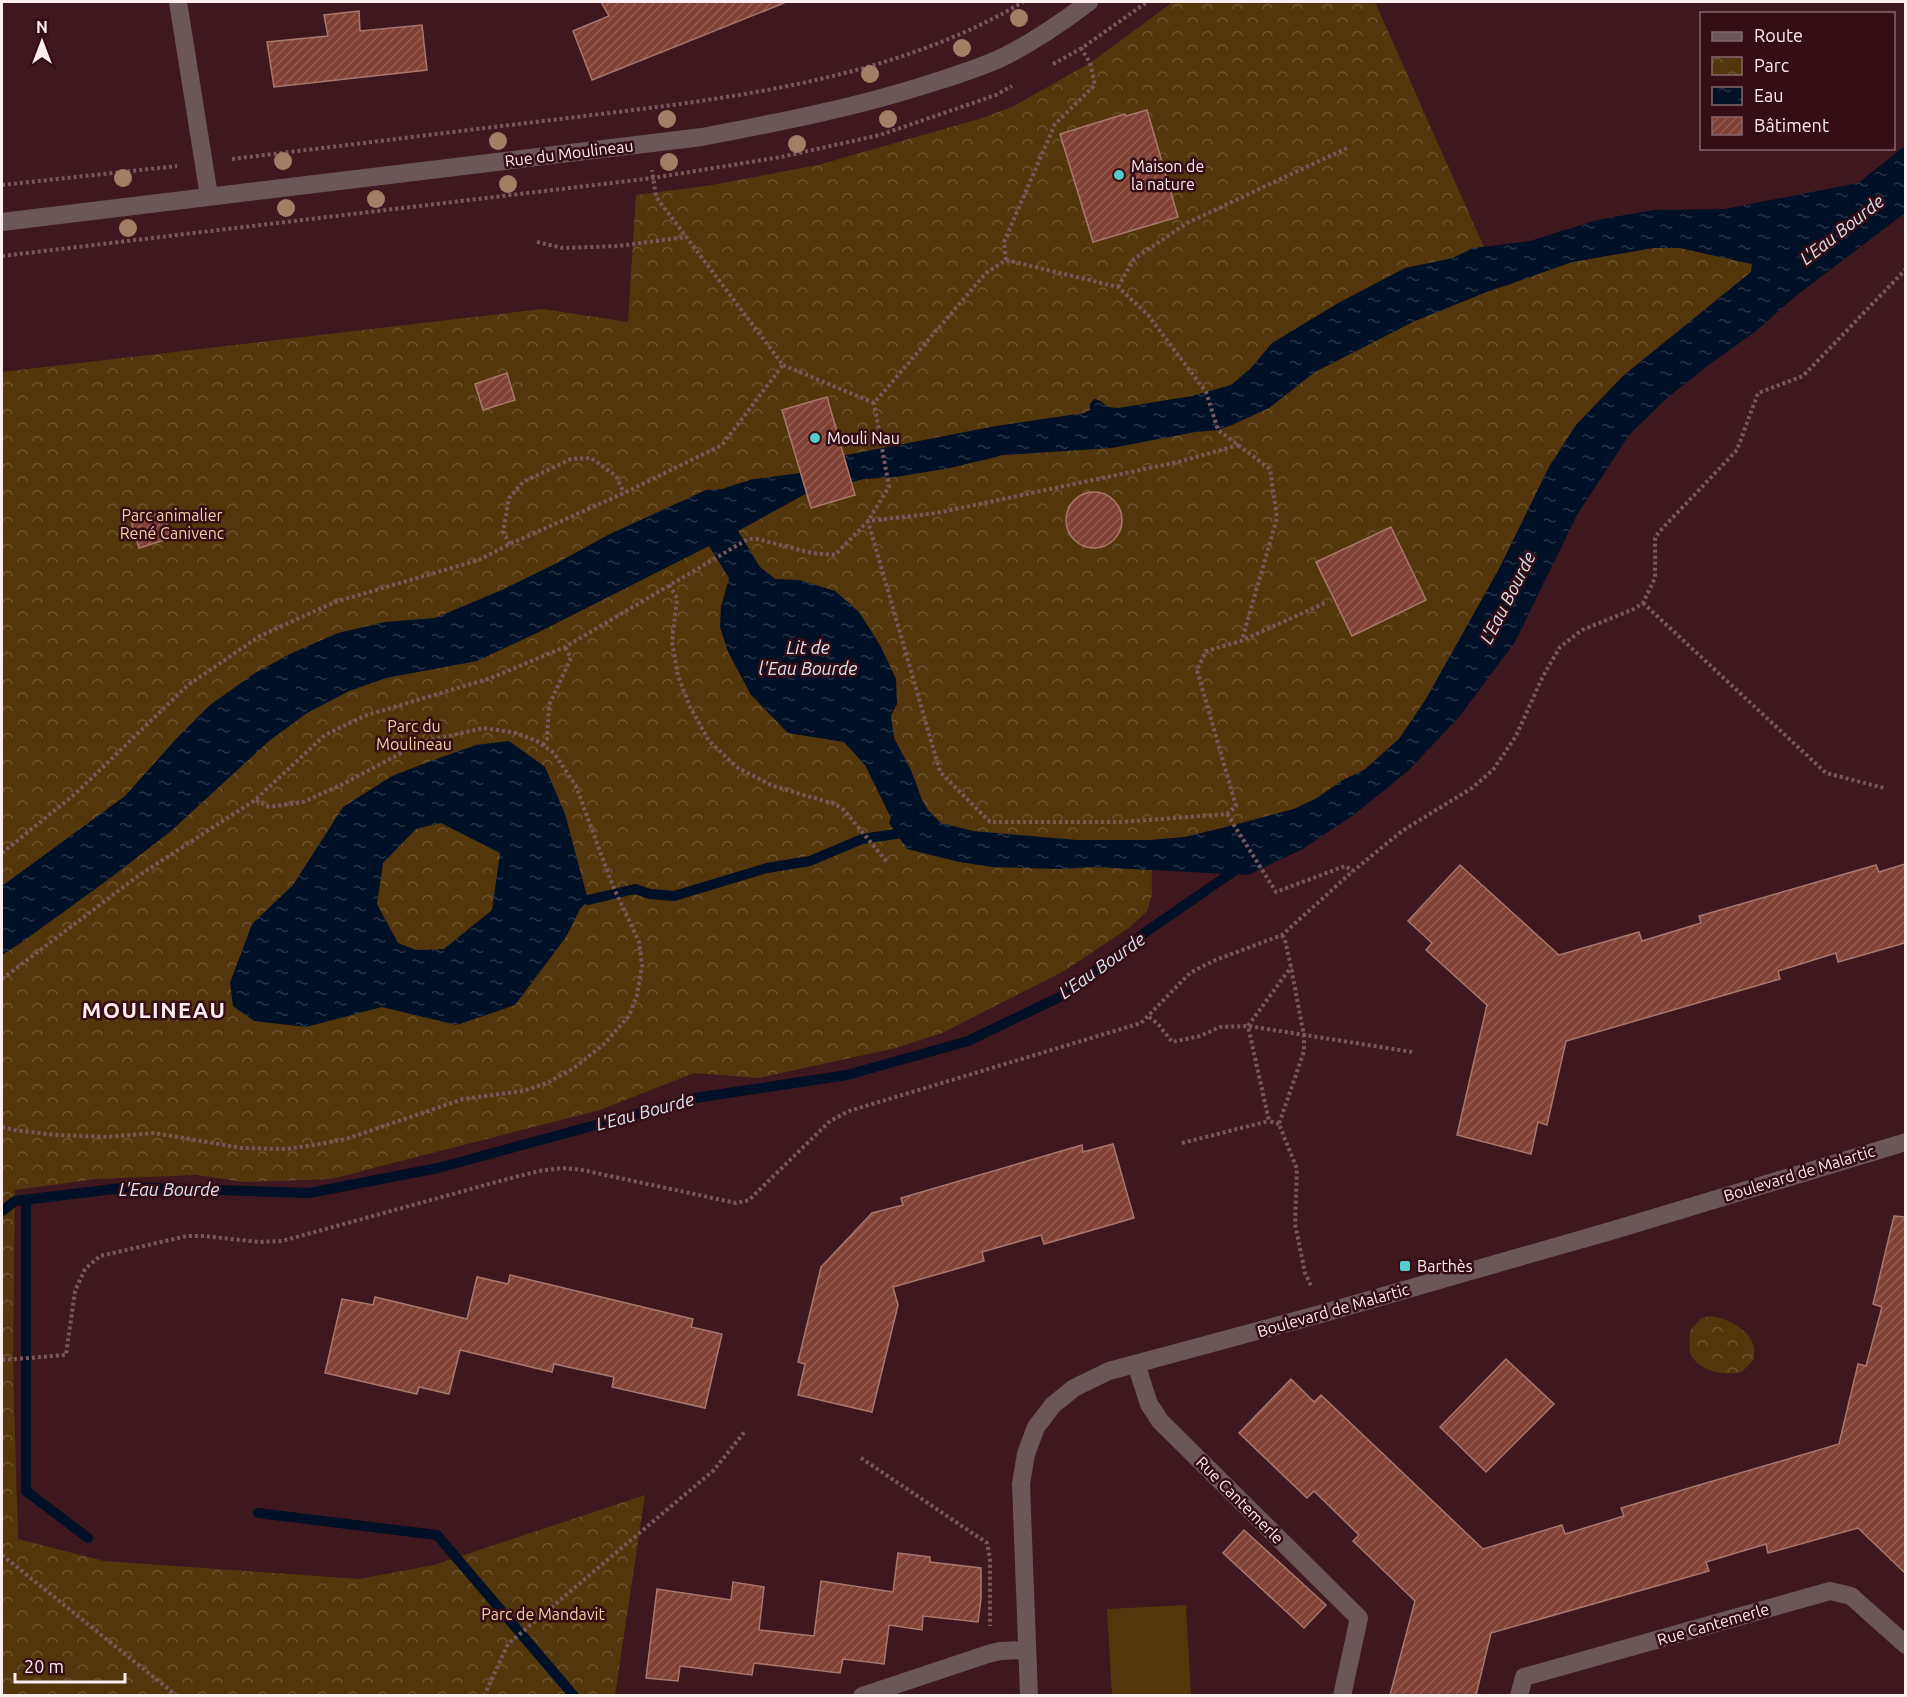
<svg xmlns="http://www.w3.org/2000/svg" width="1907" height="1697" font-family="Ubuntu,sans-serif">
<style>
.park{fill:url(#park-crowns)}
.pitch{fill:#53360c}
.water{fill:url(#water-ripples);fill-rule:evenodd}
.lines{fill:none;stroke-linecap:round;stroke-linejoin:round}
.stream{stroke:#001026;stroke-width:10}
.building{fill:url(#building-hatch);stroke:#a8786e;stroke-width:1.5}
.path{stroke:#79585d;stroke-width:4;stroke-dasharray:3 3;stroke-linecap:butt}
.minor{stroke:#6c5658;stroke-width:18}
.tree{fill:#a47d67}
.poi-dot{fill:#53cdc9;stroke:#340d15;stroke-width:2}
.labels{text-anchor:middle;stroke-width:5;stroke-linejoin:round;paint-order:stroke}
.street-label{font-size:16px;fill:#feedee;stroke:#340d15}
.poi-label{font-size:16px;fill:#feedee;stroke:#340d15;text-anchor:start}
.park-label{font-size:16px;fill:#f6d0a3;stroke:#340d15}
.water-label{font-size:18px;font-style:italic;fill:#d8e4f3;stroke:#340d15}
.district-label{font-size:22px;font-weight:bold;letter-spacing:1.5px;fill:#feedee;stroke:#340d15}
</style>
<defs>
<pattern id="park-crowns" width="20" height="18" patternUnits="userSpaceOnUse" patternTransform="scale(1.5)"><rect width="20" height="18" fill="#53360c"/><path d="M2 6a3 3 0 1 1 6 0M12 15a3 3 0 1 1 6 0" fill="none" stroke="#6d5330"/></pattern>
<pattern id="water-ripples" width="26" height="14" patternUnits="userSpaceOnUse" patternTransform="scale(1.5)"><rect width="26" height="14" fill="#001026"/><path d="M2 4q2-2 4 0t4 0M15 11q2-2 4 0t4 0" fill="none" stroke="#263346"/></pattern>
<pattern id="building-hatch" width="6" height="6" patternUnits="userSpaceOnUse" patternTransform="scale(1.5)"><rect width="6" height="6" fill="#814135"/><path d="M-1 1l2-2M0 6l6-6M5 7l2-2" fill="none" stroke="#945d53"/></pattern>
</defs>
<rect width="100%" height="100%" fill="#3f171e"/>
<g class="park">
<path d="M 1173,2 L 1375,2 L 1484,247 L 1500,288 L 1572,262 L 1653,248 L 1680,248 L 1752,264 L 1751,272 L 1623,376 L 1576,425 L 1549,467 L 1500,567 L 1426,699 L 1399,739 L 1364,770 L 1343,780 L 1317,798 L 1294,809 L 1185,837 L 1151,840 L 1152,895 L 1147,911 L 1130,927 L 1064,971 L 942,1033 L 896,1048 L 759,1078 L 694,1073 L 600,1110 L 331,1179 L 244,1182 L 196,1175 L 96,1179 L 15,1190 L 13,1364 L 18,1539 L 104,1561 L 359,1579 L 434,1565 L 645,1495 L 615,1695 L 2,1695 L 2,372 L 543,309 L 628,322 L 636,195 L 712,185 L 818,165 L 979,119 L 1012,107 L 1090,63 Z"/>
<path d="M 1712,1316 C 1727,1319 1747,1328 1753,1344 C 1755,1348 1754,1355 1754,1359 L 1742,1372 C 1725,1376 1700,1372 1691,1355 C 1688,1348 1690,1338 1690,1331 L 1701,1318 Z"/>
</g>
<path class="pitch" d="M 1186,1605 L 1191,1695 L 1112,1695 L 1107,1609 Z"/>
<g class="water">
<path d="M 1905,146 L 1905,213 L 1797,295 L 1756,331 L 1706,367 L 1666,399 L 1629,435 L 1577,515 L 1515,642 L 1459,717 L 1409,770 L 1355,814 L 1301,850 L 1248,875 L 1093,867 L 1060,869 L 992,867 L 959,862 L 907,849 L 889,823 L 891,818 L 865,765 L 844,742 L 788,733 L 751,695 L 728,652 L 720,627 L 721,607 L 729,578 L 709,546 L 543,630 L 477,661 L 386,678 L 349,691 L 307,713 L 269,741 L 171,831 L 109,879 L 22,942 L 2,955 L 2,886 L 125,796 L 176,739 L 210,705 L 255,673 L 294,652 L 338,633 L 385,622 L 435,618 L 502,590 L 555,564 L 608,535 L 706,490 L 722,489 L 753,479 L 801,473 L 841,456 L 996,426 L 1084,413 L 1090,410 L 1090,404 L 1094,399 L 1099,400 L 1108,407 L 1118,408 L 1192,396 L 1231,385 L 1251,368 L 1272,343 L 1340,302 L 1405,268 L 1453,258 L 1473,248 L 1530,241 L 1597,220 L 1654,210 L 1725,209 L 1858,183 ZM 1653,248 L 1680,248 L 1752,264 L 1751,272 L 1623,376 L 1576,425 L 1549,467 L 1500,567 L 1426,699 L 1399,739 L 1364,770 L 1343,780 L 1317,798 L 1294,809 L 1235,825 L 1185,837 L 1151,840 L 1077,840 L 973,831 L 941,823 L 928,810 L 922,800 L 911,770 L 894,738 L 891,716 L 897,704 L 896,679 L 880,645 L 859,612 L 835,591 L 799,580 L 775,579 L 760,567 L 738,531 L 807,493 L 864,479 L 896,477 L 950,468 L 1004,455 L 1112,448 L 1195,432 L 1218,430 L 1232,425 L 1269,408 L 1315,372 L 1415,321 L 1484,293 L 1572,262 Z"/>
<path d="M 509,741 L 545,767 L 565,814 L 588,900 L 580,909 L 566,937 L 515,1005 L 457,1025 L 382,1007 L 306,1027 L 254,1021 L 233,1006 L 230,983 L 252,924 L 293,885 L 343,807 L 392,776 L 431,761 L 476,745 ZM 441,823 L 500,853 L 492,910 L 444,949 L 416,950 L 398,943 L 377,904 L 383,863 L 416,829 Z"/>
</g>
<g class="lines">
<g class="stream">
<path d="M 588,900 L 635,889 L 650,894 L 674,896 L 767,868 L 810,861 L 862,839 L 909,832"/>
<path d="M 26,1200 L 26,1491 L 88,1538"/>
<path d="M 2,1211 L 15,1201 L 130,1187 L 309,1193 L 438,1168 L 695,1098 L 847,1075 L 968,1041 L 1062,996 L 1150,929 L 1240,867"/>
<path d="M 258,1513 L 437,1535 L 574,1696"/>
</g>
</g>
<g class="building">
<path d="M 601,2 L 784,2 L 784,3 L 592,80 L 573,31 L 609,16 Z"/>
<path d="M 359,11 L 360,31 L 422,25 L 427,70 L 274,87 L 267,42 L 328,36 L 324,15 Z"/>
<path d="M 1147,110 L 1178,217 L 1093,242 L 1060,134 L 1125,114 L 1126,116 Z"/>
<path d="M 507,373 L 515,400 L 483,410 L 475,384 Z"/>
<path d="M 827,397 L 855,495 L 811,508 L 782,410 Z"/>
<circle cx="1094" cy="520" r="28"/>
<path d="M 163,512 L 171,538 L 139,548 L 131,521 Z"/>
<path d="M 1391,527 L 1426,600 L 1352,636 L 1316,562 Z"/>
<path d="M 1905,864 L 1905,943 L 1838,962 L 1836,953 L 1778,971 L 1780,979 L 1566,1041 L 1547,1125 L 1538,1122 L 1531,1154 L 1457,1135 L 1487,1005 L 1426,950 L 1432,943 L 1408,921 L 1460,865 L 1559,955 L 1639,932 L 1642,941 L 1701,923 L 1699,916 L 1876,865 L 1879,872 Z"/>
<path d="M 1113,1144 L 1134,1218 L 1044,1244 L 1041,1235 L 982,1252 L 984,1261 L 893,1287 L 898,1305 L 872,1412 L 798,1395 L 805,1364 L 798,1362 L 821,1267 L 872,1213 L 903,1205 L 901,1198 L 1082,1145 L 1083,1152 Z"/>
<path d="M 1894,1216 L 1905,1217 L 1905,1573 L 1858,1528 L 1768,1553 L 1766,1544 L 1706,1562 L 1709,1571 L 1491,1633 L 1476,1695 L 1390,1695 L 1415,1601 L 1353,1541 L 1359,1535 L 1314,1491 L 1307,1498 L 1239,1433 L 1291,1379 L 1314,1402 L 1321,1395 L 1483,1549 L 1562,1525 L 1565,1534 L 1624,1516 L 1621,1508 L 1839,1444 L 1858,1364 L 1866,1366 L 1882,1307 L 1873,1304 Z"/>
<path d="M 510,1275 L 693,1319 L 691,1327 L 722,1334 L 705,1408 L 612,1387 L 614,1377 L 554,1364 L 552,1372 L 460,1350 L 449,1394 L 419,1387 L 417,1394 L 325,1373 L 342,1299 L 373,1305 L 375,1297 L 467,1319 L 477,1277 L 508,1284 Z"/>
<path d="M 1506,1359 L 1554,1404 L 1486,1472 L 1440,1427 Z"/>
<path d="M 1244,1530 L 1326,1605 L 1304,1628 L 1223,1553 Z"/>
<path d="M 898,1553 L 930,1557 L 930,1562 L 981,1568 L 981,1599 L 978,1622 L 923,1616 L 922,1630 L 889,1625 L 884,1664 L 843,1659 L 840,1673 L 754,1663 L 752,1675 L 680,1666 L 678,1681 L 646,1678 L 657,1589 L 731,1600 L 733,1582 L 764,1587 L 759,1630 L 814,1636 L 821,1581 L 893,1592 Z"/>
</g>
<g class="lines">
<g class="path">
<path d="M 1053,64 L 1082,48 L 1147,2"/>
<path d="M 232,159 C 341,146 451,132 560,119 C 715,100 887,83 1023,2"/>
<path d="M 2,185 L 177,166"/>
<path d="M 537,242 L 563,248 L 618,246 L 686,237"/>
<path d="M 2,256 L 653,178 L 781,157 L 880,135 L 996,95 L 1012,86"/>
<path d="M 1006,260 L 1004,242 L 1055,124 L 1095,85 L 1090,63 L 1080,46"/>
<path d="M 1118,287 L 1134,259 L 1187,223 L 1349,147"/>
<path d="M 783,365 L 874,403 L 986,273 L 1006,260 L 1118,287 L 1148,315 L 1206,392 L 1218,430 L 1270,469 L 1277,518 L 1242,640"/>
<path d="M 1239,445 L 1178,462 L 937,513 L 868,521 L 940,772 L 990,822 L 1122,822 L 1227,814 L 1236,806 L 1197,670 L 1206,651 L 1241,641 L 1327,602"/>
<path d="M 510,544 L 503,532 L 509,498 L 523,482 L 571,459 L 591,458 L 616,476 L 624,493"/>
<path d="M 669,585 L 677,598 L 672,642 L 678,676 L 690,707 L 709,741 L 738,768 L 773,786 L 835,804 L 844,810 L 887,862"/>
<path d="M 1643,603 L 1826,773 L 1884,788"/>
<path d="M 543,745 L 547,739 L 549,705 L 571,658 L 565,647"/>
<path d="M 1227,814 L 1276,892 L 1345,866 L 1353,871"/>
<path d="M 2,853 L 75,794 L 188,685 L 260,636 L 335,602 L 479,560 L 510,544 L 624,493 L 722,445 L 783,365 L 656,197 L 652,170"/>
<path d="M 1282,935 L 1285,940 L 1291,967 L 1304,1036 L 1304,1051 L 1279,1124 L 1297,1169 L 1295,1224 L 1305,1273 L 1312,1288"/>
<path d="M 2,979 L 138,876 L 255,800 L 325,735 L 364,716 L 491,678 L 565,647 L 748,539 L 757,539 L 812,553 L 835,555 L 868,521 L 889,487 L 874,403"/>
<path d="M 1149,1017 L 1158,1024 L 1172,1042 L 1200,1036 L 1220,1027 L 1248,1026 L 1412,1052"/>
<path d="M 1279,1124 L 1269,1121 L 1248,1026 L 1291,967"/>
<path d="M 2,1127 L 14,1130 L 57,1135 L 107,1137 L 154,1133 L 242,1148 L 286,1149 L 314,1145 L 346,1139 L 463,1099 L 523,1091 L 547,1083 L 574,1068 L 604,1044 L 629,1016 L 637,995 L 642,966 L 639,942 L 612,884 L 576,786 L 554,753 L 537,741 L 516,733 L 484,728 L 422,742 L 343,784 L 303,802 L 269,807 L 255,800"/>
<path d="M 1182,1143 L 1269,1121"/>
<path d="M 2,1360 L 66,1355 L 75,1291 L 85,1269 L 100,1256 L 187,1236 L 204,1236 L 259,1242 L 282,1241 L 500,1181 L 539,1171 L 562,1168 L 582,1170 L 736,1203 L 749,1200 L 830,1121 L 849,1111 L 1141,1023 L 1190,973 L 1213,961 L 1282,935 L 1353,871 L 1402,831 L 1472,788 L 1493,770 L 1516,736 L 1543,676 L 1560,647 L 1582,630 L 1634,609 L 1643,603 L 1655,578 L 1655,538 L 1659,532 L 1737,450 L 1758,393 L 1803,376 L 1906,269"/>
<path d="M 861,1458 L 987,1543 L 990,1558 L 990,1626"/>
<path d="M 2,1555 L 177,1696"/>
<path d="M 484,1696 L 508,1644 L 714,1470 L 746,1430"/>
</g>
<g class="minor">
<path d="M 178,2 L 209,196"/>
<path d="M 2,222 L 702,137 C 775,123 848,109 919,87 C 947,78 975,70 1001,58 C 1032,43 1061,23 1089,2"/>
<path d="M 1136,1364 L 1149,1404 L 1160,1421 L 1359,1618 L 1342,1696"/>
<path d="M 862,1696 L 988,1654 L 1000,1651 L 1027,1650"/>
<path d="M 1029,1696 L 1021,1484 L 1026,1454 L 1036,1427 L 1053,1405 L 1074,1388 L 1109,1371 L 1324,1313 L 1614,1230 L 1906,1142"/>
<path d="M 1519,1696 L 1524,1677 L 1830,1591 L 1851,1596 L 1906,1645"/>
</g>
</g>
<g class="tree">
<circle cx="1019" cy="18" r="9"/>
<circle cx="962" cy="48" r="9"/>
<circle cx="870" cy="74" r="9"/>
<circle cx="667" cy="119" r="9"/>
<circle cx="888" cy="119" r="9"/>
<circle cx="498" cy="141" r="9"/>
<circle cx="797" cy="144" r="9"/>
<circle cx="283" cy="161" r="9"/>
<circle cx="669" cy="162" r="9"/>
<circle cx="123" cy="178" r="9"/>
<circle cx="508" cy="184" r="9"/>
<circle cx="376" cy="199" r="9"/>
<circle cx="286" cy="208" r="9"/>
<circle cx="128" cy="228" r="9"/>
</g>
<g class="poi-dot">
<circle cx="1119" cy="175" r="6"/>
<circle cx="815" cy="438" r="6"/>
<rect x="1399" y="1260" width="12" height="12" rx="3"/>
</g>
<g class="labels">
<g class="street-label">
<text transform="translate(569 153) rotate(-7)" y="6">Rue du Moulineau</text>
<text transform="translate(1799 1173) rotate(-17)" y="6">Boulevard de Malartic</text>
<text transform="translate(1333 1310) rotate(-16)" y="6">Boulevard de Malartic</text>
<text transform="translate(1240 1500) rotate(45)" y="6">Rue Cantemerle</text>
<text transform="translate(1713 1624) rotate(-16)" y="6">Rue Cantemerle</text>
</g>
<g class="poi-label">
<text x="1131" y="172">Maison de<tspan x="1131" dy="18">la nature</tspan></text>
<text x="827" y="444">Mouli Nau</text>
<text x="1417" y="1272">Barthès</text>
</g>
<g class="park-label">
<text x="172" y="521">Parc animalier<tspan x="172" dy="18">René Canivenc</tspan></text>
<text x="414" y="732">Parc du<tspan x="414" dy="18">Moulineau</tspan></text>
<text x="543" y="1620">Parc de Mandavit</text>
</g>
<g class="water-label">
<text transform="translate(1842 230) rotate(-38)" y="6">L'Eau Bourde</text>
<text transform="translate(1508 598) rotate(-63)" y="6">L'Eau Bourde</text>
<text x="808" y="654">Lit de<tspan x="808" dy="21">l'Eau Bourde</tspan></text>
<text transform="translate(1102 966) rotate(-35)" y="6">L'Eau Bourde</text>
<text transform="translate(645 1112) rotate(-15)" y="6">L'Eau Bourde</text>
<text x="169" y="1196">L'Eau Bourde</text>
</g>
<g class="district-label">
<text x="154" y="1018">MOULINEAU</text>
</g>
</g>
<rect width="1907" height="1697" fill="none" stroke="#feedee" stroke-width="6"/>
<rect x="1700" y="12" width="195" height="138" fill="#340d15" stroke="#85676c" stroke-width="1.5"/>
<rect x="1712" y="32" width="30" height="9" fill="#6c5658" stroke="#85676c" stroke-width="1.5"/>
<text x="1754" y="42" font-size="18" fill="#feedee">Route</text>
<rect x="1712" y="57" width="30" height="18" fill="url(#park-crowns)" stroke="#85676c" stroke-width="1.5"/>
<text x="1754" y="72" font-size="18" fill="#feedee">Parc</text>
<rect x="1712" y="87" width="30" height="18" fill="url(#water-ripples)" stroke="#85676c" stroke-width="1.5"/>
<text x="1754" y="102" font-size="18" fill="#feedee">Eau</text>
<rect x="1712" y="117" width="30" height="18" fill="url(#building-hatch)" stroke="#85676c" stroke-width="1.5"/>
<text x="1754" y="132" font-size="18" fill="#feedee">Bâtiment</text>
<g transform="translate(42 42)" stroke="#340d15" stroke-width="4.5" paint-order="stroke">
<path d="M0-4.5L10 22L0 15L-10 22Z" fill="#feedee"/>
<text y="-9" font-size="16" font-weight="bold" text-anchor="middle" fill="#feedee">N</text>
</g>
<path d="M15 1673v9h110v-9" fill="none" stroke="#feedee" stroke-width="3"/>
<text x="24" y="1673" font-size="18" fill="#feedee" stroke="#340d15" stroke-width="4.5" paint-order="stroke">20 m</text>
</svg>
